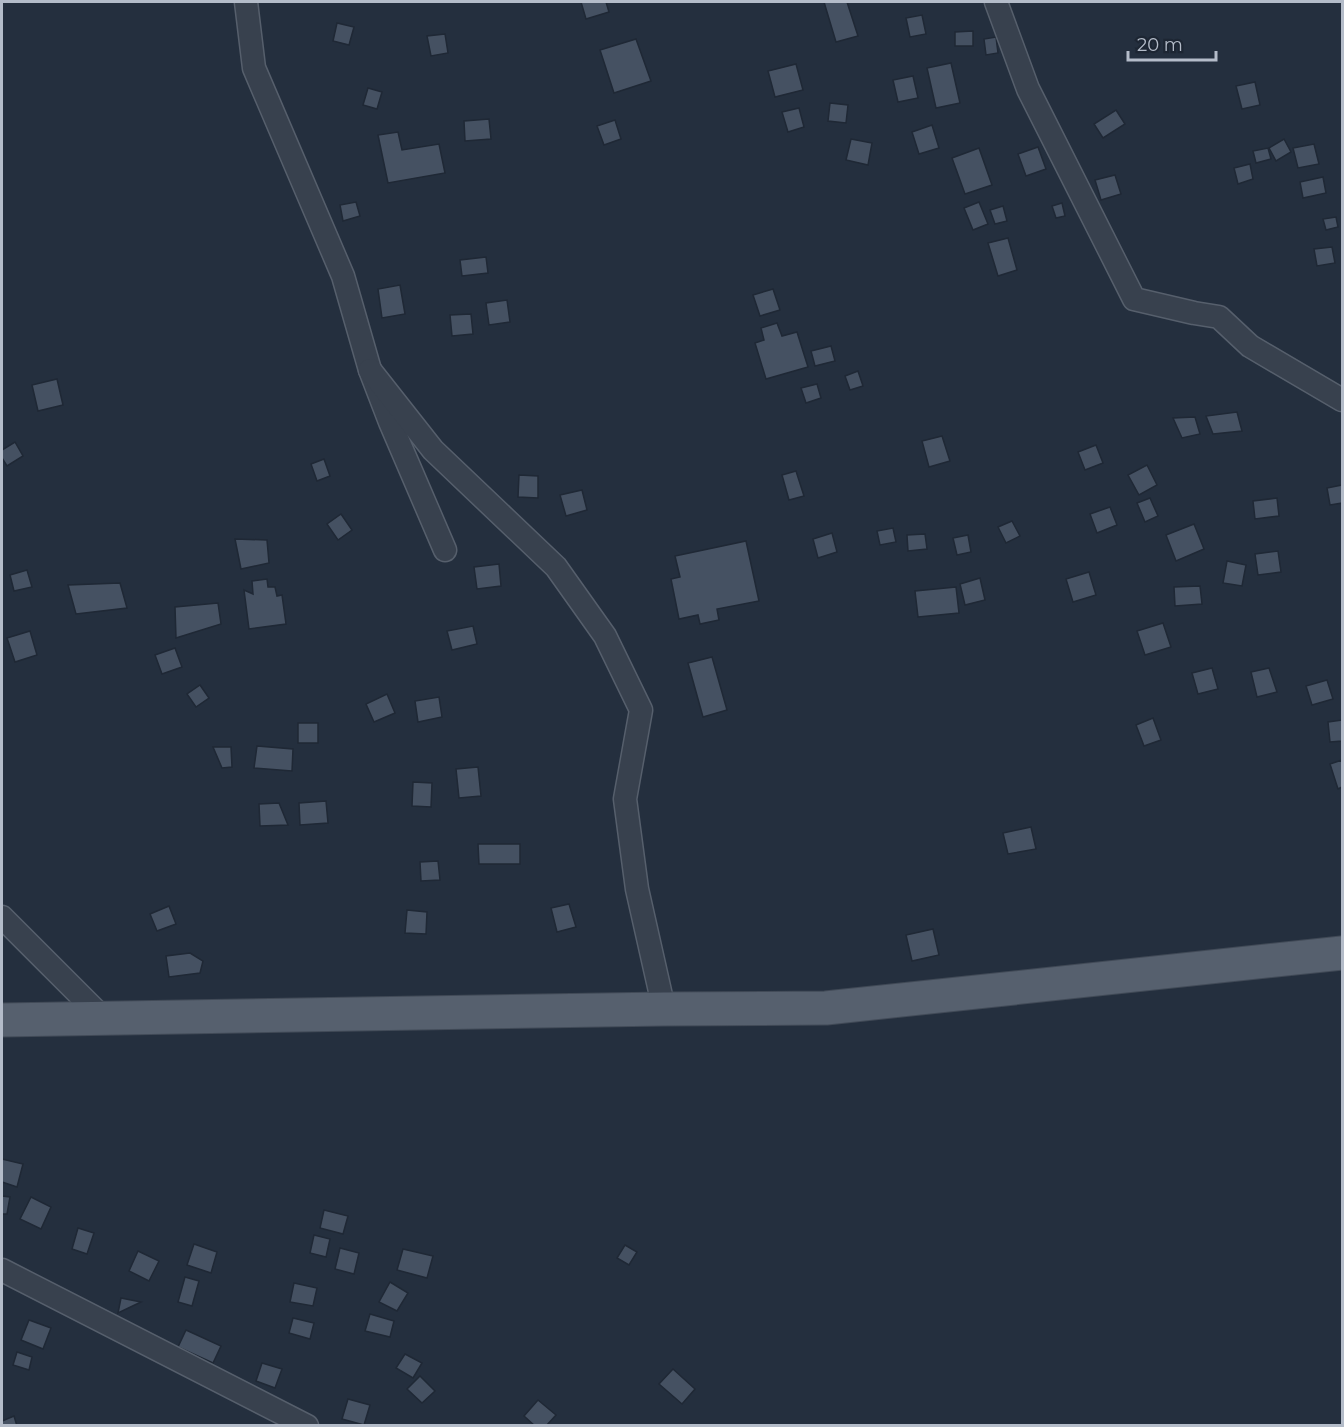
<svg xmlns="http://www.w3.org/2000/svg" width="1344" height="1427" font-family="Montserrat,sans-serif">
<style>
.building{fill:#455162;stroke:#1f2835;stroke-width:1.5}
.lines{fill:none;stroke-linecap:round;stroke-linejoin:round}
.street-casing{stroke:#565f6c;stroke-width:25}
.primary-casing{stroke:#414a57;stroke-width:35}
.street{stroke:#38414e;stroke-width:22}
.primary{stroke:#56606e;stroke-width:33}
</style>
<rect width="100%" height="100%" fill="#242f3e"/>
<g class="building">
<path d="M 581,2 L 606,2 L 609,12 L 586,19 Z"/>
<path d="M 824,2 L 847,2 L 858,36 L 836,42 Z"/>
<path d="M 922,15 L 926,34 L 910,37 L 906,18 Z"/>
<path d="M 337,23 L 354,27 L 349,45 L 333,41 Z"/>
<path d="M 973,31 L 973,46 L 955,46 L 955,32 Z"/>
<path d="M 445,34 L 448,53 L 431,56 L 427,36 Z"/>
<path d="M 996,37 L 998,53 L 986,55 L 984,39 Z"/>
<path d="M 636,39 L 651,81 L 614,93 L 600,50 Z"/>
<path d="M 951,63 L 960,103 L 936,108 L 927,68 Z"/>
<path d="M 796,64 L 803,90 L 775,97 L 768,71 Z"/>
<path d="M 913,76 L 918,98 L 898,102 L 893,80 Z"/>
<path d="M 1255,82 L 1260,105 L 1242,109 L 1236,86 Z"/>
<path d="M 368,88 L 382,92 L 377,109 L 363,105 Z"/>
<path d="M 830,103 L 848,105 L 846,123 L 828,121 Z"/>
<path d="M 799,108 L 804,127 L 788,132 L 782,112 Z"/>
<path d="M 1116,110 L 1125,124 L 1103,138 L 1094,124 Z"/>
<path d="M 489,119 L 491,139 L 465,141 L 464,121 Z"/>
<path d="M 615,120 L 621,139 L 604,145 L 597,126 Z"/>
<path d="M 932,125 L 939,148 L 919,154 L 912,132 Z"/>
<path d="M 398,132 L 402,150 L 439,144 L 445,173 L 388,183 L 378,135 Z"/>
<path d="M 851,139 L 872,143 L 868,165 L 846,160 Z"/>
<path d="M 1284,139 L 1291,152 L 1276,161 L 1269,148 Z"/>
<path d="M 1314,144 L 1319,164 L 1298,168 L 1293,148 Z"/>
<path d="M 1038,147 L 1046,169 L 1026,176 L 1018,154 Z"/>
<path d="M 979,148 L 992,185 L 965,194 L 952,158 Z"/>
<path d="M 1268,148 L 1271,159 L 1256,163 L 1253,151 Z"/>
<path d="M 1250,164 L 1253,179 L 1238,184 L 1234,168 Z"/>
<path d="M 1115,175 L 1121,194 L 1101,200 L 1095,180 Z"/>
<path d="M 1323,177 L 1326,193 L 1303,198 L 1300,182 Z"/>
<path d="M 356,202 L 360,216 L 343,221 L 340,205 Z"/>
<path d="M 979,202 L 988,224 L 973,230 L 964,208 Z"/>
<path d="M 1062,203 L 1065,216 L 1056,218 L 1052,206 Z"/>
<path d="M 1003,206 L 1007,221 L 995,224 L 990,210 Z"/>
<path d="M 1336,217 L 1338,227 L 1326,230 L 1323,219 Z"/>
<path d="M 1008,238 L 1017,270 L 998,276 L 988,243 Z"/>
<path d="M 1332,247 L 1335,263 L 1317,266 L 1314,249 Z"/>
<path d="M 486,257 L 488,273 L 462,276 L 460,260 Z"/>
<path d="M 400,285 L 405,314 L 382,318 L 378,289 Z"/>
<path d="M 773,289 L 780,310 L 760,316 L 753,295 Z"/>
<path d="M 507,300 L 510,322 L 489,325 L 486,303 Z"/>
<path d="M 471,314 L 473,334 L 452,336 L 450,315 Z"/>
<path d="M 777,323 L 782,336 L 797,332 L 808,367 L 766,379 L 755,343 L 764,340 L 761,328 Z"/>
<path d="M 831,346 L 835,361 L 815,366 L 811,351 Z"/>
<path d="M 858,371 L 863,386 L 850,390 L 845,376 Z"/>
<path d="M 57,379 L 63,405 L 38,411 L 32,385 Z"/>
<path d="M 817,384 L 821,398 L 806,403 L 801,388 Z"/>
<path d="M 1237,412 L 1242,431 L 1213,434 L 1206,416 Z"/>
<path d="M 1195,417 L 1200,434 L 1182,438 L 1173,418 Z"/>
<path d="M 942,436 L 950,461 L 929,467 L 922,441 Z"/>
<path d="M 15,442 L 23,456 L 7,466 L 2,458 L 2,450 Z"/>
<path d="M 1096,445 L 1103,463 L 1085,470 L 1078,452 Z"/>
<path d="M 324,459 L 330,476 L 317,481 L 311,464 Z"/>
<path d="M 1147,465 L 1157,485 L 1139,495 L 1128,475 Z"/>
<path d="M 796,471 L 804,496 L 789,500 L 782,475 Z"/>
<path d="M 519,475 L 538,476 L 538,498 L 518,497 Z"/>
<path d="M 1342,485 L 1342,503 L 1330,505 L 1327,488 Z"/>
<path d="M 582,490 L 587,510 L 566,516 L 560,495 Z"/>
<path d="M 1150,498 L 1158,516 L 1145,522 L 1137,503 Z"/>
<path d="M 1277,498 L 1279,516 L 1255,519 L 1253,501 Z"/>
<path d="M 1110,507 L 1117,525 L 1097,533 L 1090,514 Z"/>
<path d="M 341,514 L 352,530 L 338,540 L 327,524 Z"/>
<path d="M 1012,521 L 1020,536 L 1006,543 L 998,527 Z"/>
<path d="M 1194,524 L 1204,549 L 1176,561 L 1166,535 Z"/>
<path d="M 893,528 L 896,542 L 880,545 L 877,531 Z"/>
<path d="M 832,533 L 837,552 L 818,558 L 813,539 Z"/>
<path d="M 925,534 L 927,549 L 908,551 L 907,535 Z"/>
<path d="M 968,535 L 971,552 L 957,555 L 953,538 Z"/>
<path d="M 235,539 L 267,540 L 269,563 L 241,569 Z"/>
<path d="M 746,541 L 759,601 L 717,609 L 719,620 L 700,624 L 698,615 L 679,619 L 671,579 L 680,577 L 675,556 Z"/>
<path d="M 1278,551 L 1281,572 L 1258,575 L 1255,554 Z"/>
<path d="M 1227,561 L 1246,565 L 1242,586 L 1223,583 Z"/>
<path d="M 499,564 L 501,586 L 477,589 L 474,567 Z"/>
<path d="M 27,570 L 32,587 L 14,591 L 10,575 Z"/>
<path d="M 1089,572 L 1096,595 L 1073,602 L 1066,579 Z"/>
<path d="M 980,578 L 985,600 L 965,605 L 960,584 Z"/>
<path d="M 267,579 L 268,587 L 275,587 L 277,596 L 282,595 L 286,624 L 249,629 L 244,590 L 253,594 L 252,581 Z"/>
<path d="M 120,583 L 127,608 L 76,614 L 68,585 Z"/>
<path d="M 1200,586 L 1202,604 L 1175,606 L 1174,587 Z"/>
<path d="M 956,587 L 959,613 L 918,617 L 915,591 Z"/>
<path d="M 218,603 L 221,624 L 176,638 L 175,607 Z"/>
<path d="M 1163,623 L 1171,647 L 1145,655 L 1137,631 Z"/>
<path d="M 473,626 L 477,644 L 452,650 L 447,631 Z"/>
<path d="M 30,631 L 37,655 L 15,662 L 7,638 Z"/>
<path d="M 175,648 L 182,667 L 162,674 L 155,655 Z"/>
<path d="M 712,657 L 727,710 L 703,717 L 688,663 Z"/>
<path d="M 1212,668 L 1218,689 L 1198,694 L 1192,673 Z"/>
<path d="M 1269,668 L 1277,692 L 1257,697 L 1251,672 Z"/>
<path d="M 1327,680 L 1333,699 L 1312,705 L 1306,686 Z"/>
<path d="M 200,685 L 209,698 L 196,707 L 187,694 Z"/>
<path d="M 387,694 L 395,713 L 374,722 L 366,704 Z"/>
<path d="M 439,697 L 442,717 L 418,722 L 415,701 Z"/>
<path d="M 1153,718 L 1161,740 L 1144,746 L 1136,725 Z"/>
<path d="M 1342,720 L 1342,741 L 1330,742 L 1328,722 Z"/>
<rect x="298" y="723" width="20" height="20"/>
<path d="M 257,746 L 293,749 L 292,771 L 254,768 Z"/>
<path d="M 213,747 L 231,747 L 232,767 L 222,768 Z"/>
<path d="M 1342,760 L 1342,787 L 1338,789 L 1330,764 Z"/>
<path d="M 478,767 L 481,796 L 459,798 L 456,769 Z"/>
<path d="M 413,782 L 432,783 L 431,807 L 412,806 Z"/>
<path d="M 326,801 L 328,823 L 300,825 L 299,803 Z"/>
<path d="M 279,803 L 288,825 L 260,826 L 259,804 Z"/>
<path d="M 1031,827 L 1036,849 L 1008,854 L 1003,833 Z"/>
<path d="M 478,844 L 520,844 L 520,864 L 479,864 Z"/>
<path d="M 438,861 L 440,880 L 421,881 L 420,862 Z"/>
<path d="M 569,904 L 576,927 L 557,932 L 551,908 Z"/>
<path d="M 169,906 L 176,924 L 157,931 L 150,914 Z"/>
<path d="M 407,910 L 427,912 L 426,934 L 405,933 Z"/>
<path d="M 933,929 L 939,955 L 912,961 L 906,935 Z"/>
<path d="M 190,953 L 203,961 L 200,973 L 169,977 L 166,956 Z"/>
<path d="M 2,1159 L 23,1164 L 17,1187 L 2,1182 Z"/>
<path d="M 2,1196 L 10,1197 L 7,1214 L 2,1214 Z"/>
<path d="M 31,1197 L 51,1207 L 41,1229 L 20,1219 Z"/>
<path d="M 324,1210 L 348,1216 L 343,1234 L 320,1228 Z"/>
<path d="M 78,1228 L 94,1233 L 87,1254 L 72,1249 Z"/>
<path d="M 314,1235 L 330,1239 L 326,1257 L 310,1253 Z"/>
<path d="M 194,1244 L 217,1252 L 211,1273 L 187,1265 Z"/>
<path d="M 625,1245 L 637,1252 L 629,1265 L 617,1258 Z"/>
<path d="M 340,1248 L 359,1253 L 354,1274 L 335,1269 Z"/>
<path d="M 403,1249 L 433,1256 L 427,1278 L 397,1270 Z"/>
<path d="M 138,1251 L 159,1261 L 149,1281 L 129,1271 Z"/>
<path d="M 185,1277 L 199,1281 L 192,1306 L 178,1302 Z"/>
<path d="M 390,1282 L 408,1293 L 397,1311 L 379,1302 Z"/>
<path d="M 294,1283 L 317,1288 L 313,1306 L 290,1302 Z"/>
<path d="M 121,1298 L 141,1302 L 118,1313 Z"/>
<path d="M 370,1314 L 394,1321 L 390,1337 L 365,1331 Z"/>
<path d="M 293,1318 L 314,1323 L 310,1339 L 289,1333 Z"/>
<path d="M 29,1320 L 51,1328 L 43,1349 L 21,1340 Z"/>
<path d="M 186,1330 L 221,1346 L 213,1363 L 178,1347 Z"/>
<path d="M 17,1352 L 32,1357 L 29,1370 L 13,1365 Z"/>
<path d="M 405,1354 L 422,1363 L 413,1378 L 396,1368 Z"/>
<path d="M 262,1363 L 282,1369 L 275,1388 L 256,1381 Z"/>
<path d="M 673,1369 L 695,1389 L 682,1404 L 659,1384 Z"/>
<path d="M 420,1376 L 435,1391 L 422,1403 L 407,1389 Z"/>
<path d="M 348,1399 L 370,1405 L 364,1425 L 342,1419 Z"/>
<path d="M 538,1400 L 556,1415 L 546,1426 L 535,1426 L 524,1416 Z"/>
<path d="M 14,1416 L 17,1426 L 2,1426 L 2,1421 Z"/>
</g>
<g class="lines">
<defs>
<g id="street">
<path d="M 246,2 L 254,68 L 343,276 L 370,370 L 390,422 L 445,550"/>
<path d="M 996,2 L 1028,89 L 1134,299 L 1194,313 L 1219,317 L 1250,346 L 1342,400"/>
<path d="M 370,370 L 433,450 L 556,567 L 605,636 L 641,710 L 625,799 L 637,889 L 664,1009"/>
<path d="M 2,917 L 105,1020"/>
<path d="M 2,1270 L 307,1426"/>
</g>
<path id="primary" d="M 2,1020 L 664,1009 L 826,1008 L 1342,953"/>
</defs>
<use href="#street" class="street-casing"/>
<use href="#primary" class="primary-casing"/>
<use href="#street" class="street"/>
<use href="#primary" class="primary"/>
</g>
<rect width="1344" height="1427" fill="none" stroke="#b4bcc9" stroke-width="6"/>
<path d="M1128 51v9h88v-9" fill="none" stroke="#b4bcc9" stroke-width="3"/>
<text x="1137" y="51" font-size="18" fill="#b4bcc9" stroke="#1d2633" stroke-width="4.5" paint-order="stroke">20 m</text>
</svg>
